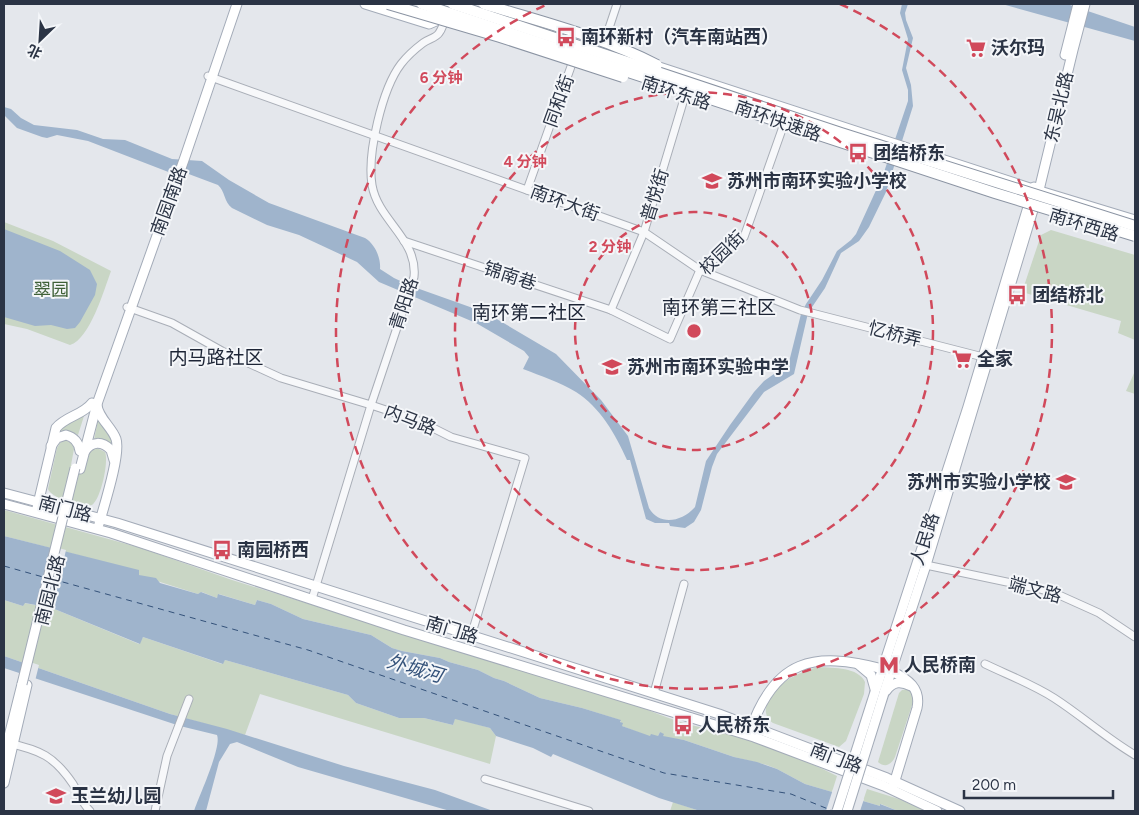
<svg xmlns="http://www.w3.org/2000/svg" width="1139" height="815" font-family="Figtree,'Noto Sans SC',sans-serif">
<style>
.green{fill:#c9d6c5}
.water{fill:#9fb4cc}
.pier{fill:#e4e7ec}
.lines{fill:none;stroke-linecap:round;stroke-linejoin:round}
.ferry{stroke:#34527a;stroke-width:1;stroke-dasharray:6 5;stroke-linecap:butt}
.minor-casing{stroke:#a9aeb7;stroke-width:9}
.major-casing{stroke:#a3abb8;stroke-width:11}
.minor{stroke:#f7f8fa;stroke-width:7}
.major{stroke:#fff;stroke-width:9}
.major-bridge-casing{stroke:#a3abb8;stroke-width:11;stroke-linecap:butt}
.highway-bridge-casing{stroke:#8b94a3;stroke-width:12;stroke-linecap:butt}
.major-bridge{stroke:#fff;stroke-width:9}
.highway-bridge{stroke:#fff;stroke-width:10}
.ring{fill:none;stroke:#d1495b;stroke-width:2.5;stroke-dasharray:9 6}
.labels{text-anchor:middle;stroke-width:4;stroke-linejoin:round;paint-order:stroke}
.poi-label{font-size:18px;font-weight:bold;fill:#2b3445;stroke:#f4f6f9;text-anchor:start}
.street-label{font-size:18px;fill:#2b3445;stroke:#f4f6f9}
.park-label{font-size:18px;fill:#3f6138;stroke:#f4f6f9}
.neighbourhood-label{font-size:19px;fill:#1d2536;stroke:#f4f6f9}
.water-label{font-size:19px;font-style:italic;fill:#34527a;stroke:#f4f6f9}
.centre{fill:#d1495b;stroke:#f4f6f9;stroke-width:2.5}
.ring-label{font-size:15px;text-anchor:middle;font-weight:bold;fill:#d1495b;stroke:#f4f6f9;stroke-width:4;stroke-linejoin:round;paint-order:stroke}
</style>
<rect width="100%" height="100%" fill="#e4e7ec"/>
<g class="green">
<path d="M 4,222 L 53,241 L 111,271 C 104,290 90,339 70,345 L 27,329 L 4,324 Z"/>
<path d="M 1051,230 L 1135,255 L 1135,340 L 1118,333 L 1121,321 L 1022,292 L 1041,235 Z"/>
<path d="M 1135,371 L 1135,394 L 1126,391 Z"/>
<path d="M 84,416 L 78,435 L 69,431 L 60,432 L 63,426 Z"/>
<path d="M 98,420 L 109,432 L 113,447 L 103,439 L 94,440 Z"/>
<path d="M 65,440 L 72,443 L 74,449 L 71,465 L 85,469 L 90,451 L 97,448 L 105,452 C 109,461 101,499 92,505 C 82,507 52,499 48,489 L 57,448 L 60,443 Z"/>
<path d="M 4,510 L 141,548 L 232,580 L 632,704 C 652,711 671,720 691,725 C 698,727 706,728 713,730 C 754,740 799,757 837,776 L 832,792 L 805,784 L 777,769 L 767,765 L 734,757 L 684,740 L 668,738 L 662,736 L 660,732 L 658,736 L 650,737 L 622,726 L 620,720 L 582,708 L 540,698 L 504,681 L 494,678 L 478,670 L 449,662 L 440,658 L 402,651 L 392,648 L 371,635 L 303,619 L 271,604 L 257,600 L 255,605 L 219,594 L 217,598 L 202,592 L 198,594 L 138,575 L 139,571 L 4,536 Z"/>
<path d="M 4,600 L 23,606 L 24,603 L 52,608 L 139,644 L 143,637 L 222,664 L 225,660 L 348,695 L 356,703 L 399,718 L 424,718 L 453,725 L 455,718 L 490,728 L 496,736 L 490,764 L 260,694 L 245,735 L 170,714 L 4,656 Z"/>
<path d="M 819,667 C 834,668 858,667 865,682 L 864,694 L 846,741 L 839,747 L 773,723 C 767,719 765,714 766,706 C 771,685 800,671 819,667 Z"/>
<path d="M 907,689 L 913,693 L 914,699 L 895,757 C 891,765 885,768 878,762 L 899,693 L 902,690 Z"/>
<path d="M 867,789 L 899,799 L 926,811 L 898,811 L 881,804 L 880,806 L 863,801 Z"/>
<path d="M 673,802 L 700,811 L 670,811 Z"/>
</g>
<g class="water">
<path d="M 902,4 L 908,4 L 905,13 L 906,20 L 913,38 L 906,68 L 911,85 L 913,106 L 886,192 L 869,227 L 859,241 L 841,253 L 825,288 L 808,313 L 794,374 L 764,392 L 717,454 L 712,467 L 701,510 L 694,522 L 685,528 L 670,526 L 669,523 L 655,523 L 646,519 L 630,460 L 627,460 C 616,435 600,407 576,392 C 560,382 541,376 523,369 L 529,357 L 524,351 L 476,323 L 379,282 L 357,262 L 299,235 L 267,225 L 232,208 C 224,202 225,191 218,185 L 186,173 L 184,178 L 88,141 L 57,135 L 47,138 L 42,137 L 17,128 L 4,115 L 4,107 L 11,109 L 21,118 L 34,125 L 77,130 L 103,139 L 125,140 L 172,159 L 202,161 L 229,180 L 269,203 L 365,238 C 375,244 381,258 380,269 L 394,278 L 411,286 L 470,307 L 495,318 L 556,354 L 601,400 L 628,436 L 649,508 C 660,527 683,521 695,507 L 706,461 L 730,425 L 754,392 L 764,381 L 774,374 L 787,370 L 801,314 L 806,304 L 822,280 L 837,251 L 851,240 L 856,234 L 883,175 L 908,101 L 908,90 L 902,70 L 908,39 L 900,13 Z"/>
<path d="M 1002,4 L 1067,4 L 1135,27 L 1135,41 Z"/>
<path d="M 4,229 L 60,251 L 90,270 L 97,284 L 95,295 L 80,322 L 75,328 L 67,329 L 51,325 L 35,326 L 4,317 Z"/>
<path d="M 4,536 L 139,570 L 139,575 L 156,578 L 160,583 L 198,594 L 201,592 L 217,598 L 218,594 L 255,605 L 257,600 L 271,604 L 303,619 L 371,635 L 392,648 L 402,651 L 440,658 L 449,662 L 478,670 L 494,678 L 504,681 L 540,698 L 582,708 L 621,720 L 620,722 L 623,723 L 622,726 L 650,736 L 651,734 L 658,736 L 660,732 L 664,734 L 663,736 L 684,740 L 734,757 L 757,762 L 777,769 L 805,784 L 880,806 L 880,804 L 898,811 L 700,811 L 659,798 L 553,754 L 551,757 L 533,748 L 496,736 L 490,728 L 455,719 L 453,725 L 424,718 L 399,718 L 356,703 L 348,695 L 225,660 L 223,664 L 143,637 L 140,644 L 52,608 L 25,603 L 23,606 L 4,600 Z"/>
<path d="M 4,656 L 170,714 L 227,729 L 344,766 L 435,790 L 493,811 L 450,811 L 298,767 L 237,742 L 230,744 L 219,762 L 206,811 L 194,811 C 199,796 222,747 217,735 L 180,726 L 4,668 Z"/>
</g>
<g class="pier">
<path d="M 51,546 L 66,550 L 52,611 L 37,607 Z"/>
<path d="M 24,660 L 39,665 L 35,681 L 20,677 Z"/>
<path d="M 833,789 L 864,799 L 860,811 L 826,811 Z"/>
</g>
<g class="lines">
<g class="ferry">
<path d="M 4,566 L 43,577"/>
<path d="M 52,579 L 308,650 L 664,773 L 791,794 L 833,811"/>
</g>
<defs>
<g id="minor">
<path d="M 603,46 L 617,4"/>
<path d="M 208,76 L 644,232 L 700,270 L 800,310 L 987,358"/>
<path d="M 527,190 L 574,58"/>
<path d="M 404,241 L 611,310 L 670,339 L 700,270 L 744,237 L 785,121"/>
<path d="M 127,307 L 172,323 L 222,351 L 281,378 L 371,405 L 419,421 L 451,437 L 525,458 L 471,636"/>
<path d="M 611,310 L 644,232 L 687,89"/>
<path d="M 926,565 L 1040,589 L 1059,595 L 1099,613 L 1135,637"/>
<path d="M 312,599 L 371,405 L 414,277 C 418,239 378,221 372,185 C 367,154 382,89 401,64 C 408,55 415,49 423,43 C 428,39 436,38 439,33 C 445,25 446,13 449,4"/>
<path d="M 985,664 C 1008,675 1032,684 1054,698 C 1082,716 1106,738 1135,755"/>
<path d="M 654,693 L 684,584"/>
<path d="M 8,743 C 40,750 54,756 73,784 C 79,794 82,803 90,811"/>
<path d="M 485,779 L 589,811"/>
<path d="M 155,811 L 167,756 L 189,699"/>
</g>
<g id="major">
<path d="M 365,4 L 429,24 L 443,18"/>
<path d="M 591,45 L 635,59"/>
<path d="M 1065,55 L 1078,4"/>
<path d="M 650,64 L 1033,189 L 1135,220"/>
<path d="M 97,405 C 98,418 112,427 116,439 C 121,454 104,506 99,524"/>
<path d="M 51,446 L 57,438 L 66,435 C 74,437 79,443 80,451"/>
<path d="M 85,451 C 92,441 102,441 111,450 L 114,460"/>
<path d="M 80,469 L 97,404 L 185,157 L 237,4"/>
<path d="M 4,493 L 117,523 L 719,714 L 887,778 L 960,811"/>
<path d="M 4,504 L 111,533 L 404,630 L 754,737 L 884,786 L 937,811"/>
<path d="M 37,508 L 56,428 C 66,416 83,415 92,403"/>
<path d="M 858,664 L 871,675 L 875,689"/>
<path d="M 891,671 C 908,679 921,688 917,708 L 893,787"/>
<path d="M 886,691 C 893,681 901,681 911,686"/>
<path d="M 875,692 L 967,410 L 1034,187"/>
<path d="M 884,693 L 926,565 L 1039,190 L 1073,50 L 1085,4"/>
<path d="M 750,731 C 775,659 813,651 883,669"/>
<path d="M 4,756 L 22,684"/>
<path d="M 4,783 L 27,685"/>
</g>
</defs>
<use href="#minor" class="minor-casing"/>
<use href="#major" class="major-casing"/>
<use href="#minor" class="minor"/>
<use href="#major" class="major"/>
<defs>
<g id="major-bridge">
<path d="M 22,684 L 75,468"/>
<path d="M 837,811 L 875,692"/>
<path d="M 847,811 L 884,693"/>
</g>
<g id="highway-bridge">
<path d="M 388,4 L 500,37 L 623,77"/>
<path d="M 422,4 L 995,193 L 1135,236"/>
<path d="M 453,4 L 841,133 L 1135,226"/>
<path d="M 484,4 C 542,22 603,37 657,65"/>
</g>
</defs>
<use href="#major-bridge" class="major-bridge-casing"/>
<use href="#highway-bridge" class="highway-bridge-casing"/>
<use href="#major-bridge" class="major-bridge"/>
<use href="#highway-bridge" class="highway-bridge"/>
</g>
<g class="ring">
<circle cx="694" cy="331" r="119"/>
<circle cx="694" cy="331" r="239"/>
<path d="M840 4A358 358 0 1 1 548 4"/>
</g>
<defs>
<symbol id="bus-bare" viewBox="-9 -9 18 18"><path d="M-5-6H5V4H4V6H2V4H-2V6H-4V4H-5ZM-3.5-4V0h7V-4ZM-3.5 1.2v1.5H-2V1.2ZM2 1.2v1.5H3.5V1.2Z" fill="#d1495b" stroke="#f4f6f9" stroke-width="2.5" paint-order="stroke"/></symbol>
<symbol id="supermarket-bare" viewBox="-9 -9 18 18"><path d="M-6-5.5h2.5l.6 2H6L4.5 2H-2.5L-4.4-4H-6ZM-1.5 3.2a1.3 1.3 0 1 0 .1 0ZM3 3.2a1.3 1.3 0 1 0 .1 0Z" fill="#d1495b" stroke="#f4f6f9" stroke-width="2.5" paint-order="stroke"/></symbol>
<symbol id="school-bare" viewBox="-9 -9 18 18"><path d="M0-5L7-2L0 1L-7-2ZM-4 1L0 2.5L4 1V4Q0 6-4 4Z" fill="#d1495b" stroke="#f4f6f9" stroke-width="2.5" paint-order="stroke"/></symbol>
<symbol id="metro-bare" viewBox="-9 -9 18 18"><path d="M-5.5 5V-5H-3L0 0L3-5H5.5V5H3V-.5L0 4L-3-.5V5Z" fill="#d1495b" stroke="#f4f6f9" stroke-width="2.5" paint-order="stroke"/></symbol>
</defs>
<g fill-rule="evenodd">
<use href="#bus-bare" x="552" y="23" width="28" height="28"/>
<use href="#supermarket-bare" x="962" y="34" width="28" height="28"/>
<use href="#bus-bare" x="844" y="139" width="28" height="28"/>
<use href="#school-bare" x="698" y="167" width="28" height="28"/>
<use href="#bus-bare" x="1003" y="281" width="28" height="28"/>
<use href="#supermarket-bare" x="948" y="345" width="28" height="28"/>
<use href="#school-bare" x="598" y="353" width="28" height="28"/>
<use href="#school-bare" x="1052" y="468" width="28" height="28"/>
<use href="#bus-bare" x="208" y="536" width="28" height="28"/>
<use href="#metro-bare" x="875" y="651" width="28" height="28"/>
<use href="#bus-bare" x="669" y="711" width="28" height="28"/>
<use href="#school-bare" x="42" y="782" width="28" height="28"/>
</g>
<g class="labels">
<g class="poi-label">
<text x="581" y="43">南环新村（汽车南站西）</text>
<text x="991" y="54">沃尔玛</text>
<text x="873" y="159">团结桥东</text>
<text x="727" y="187">苏州市南环实验小学校</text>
<text x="1032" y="301">团结桥北</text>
<text x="977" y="365">全家</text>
<text x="627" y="373">苏州市南环实验中学</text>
<text x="1051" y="488" text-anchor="end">苏州市实验小学校</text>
<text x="237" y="556">南园桥西</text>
<text x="904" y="671">人民桥南</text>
<text x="698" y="731">人民桥东</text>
<text x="71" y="802">玉兰幼儿园</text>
</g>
<g class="street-label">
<text transform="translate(676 93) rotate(18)" y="6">南环东路</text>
<text transform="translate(559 101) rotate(-70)" y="6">同和街</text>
<text transform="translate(1059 107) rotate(-77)" y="6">东吴北路</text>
<text transform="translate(778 121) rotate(19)" y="6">南环快速路</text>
<text transform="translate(655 195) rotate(-73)" y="6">普悦街</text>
<text transform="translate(169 201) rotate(-70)" y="6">南园南路</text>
<text transform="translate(565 203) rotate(20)" y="6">南环大街</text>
<text transform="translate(1084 225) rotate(17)" y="6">南环西路</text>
<text transform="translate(722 253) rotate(-44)" y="6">校园街</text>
<text transform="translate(510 276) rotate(18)" y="6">锦南巷</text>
<text transform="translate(404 304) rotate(-72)" y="6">青阳路</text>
<text transform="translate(895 334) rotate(14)" y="6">忆桥弄</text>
<text transform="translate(410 420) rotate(21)" y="6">内马路</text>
<text transform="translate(65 509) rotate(15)" y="6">南门路</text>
<text transform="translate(925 539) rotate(-72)" y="6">人民路</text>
<text transform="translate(50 590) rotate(-76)" y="6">南园北路</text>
<text transform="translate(1035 590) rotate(15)" y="6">端文路</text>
<text transform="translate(452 630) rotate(17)" y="6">南门路</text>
<text transform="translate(836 758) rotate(21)" y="6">南门路</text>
</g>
<g class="park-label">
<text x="51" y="296">翠园</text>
</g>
<g class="neighbourhood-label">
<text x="719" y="314">南环第三社区</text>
<text x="529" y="319">南环第二社区</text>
<text x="216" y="364">内马路社区</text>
</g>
<g class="water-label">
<text transform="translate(415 668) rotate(16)" y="7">外城河</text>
</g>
</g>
<circle cx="694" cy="331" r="8" class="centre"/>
<g class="ring-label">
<text x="441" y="83">6 分钟</text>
<text x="525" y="167">4 分钟</text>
<text x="610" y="252">2 分钟</text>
</g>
<rect width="1139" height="815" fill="none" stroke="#2b3445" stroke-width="10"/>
<g transform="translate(40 40) rotate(205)" stroke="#f4f6f9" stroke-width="4" paint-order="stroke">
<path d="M0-4L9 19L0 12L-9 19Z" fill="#2b3445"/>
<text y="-8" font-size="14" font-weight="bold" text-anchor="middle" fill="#2b3445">北</text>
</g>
<path d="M964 790v8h149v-8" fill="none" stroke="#2b3445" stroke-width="2.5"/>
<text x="972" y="790" font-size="15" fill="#2b3445" stroke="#f4f6f9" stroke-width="4" paint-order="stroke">200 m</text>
</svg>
